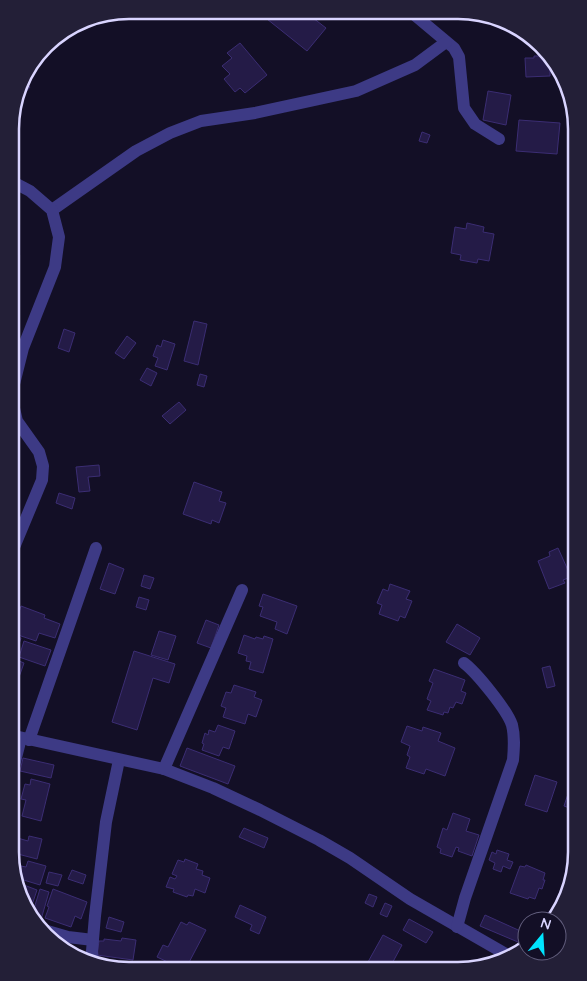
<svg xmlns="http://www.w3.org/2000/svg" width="587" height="981" font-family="Quicksand,sans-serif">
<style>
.building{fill:#241b47;stroke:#3b2d73}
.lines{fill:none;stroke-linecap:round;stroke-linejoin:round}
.minor{stroke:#3d3a85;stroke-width:12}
.rim{fill:none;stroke:#d9d4ff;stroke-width:2.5}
</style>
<rect width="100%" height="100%" fill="#130f26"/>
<g class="building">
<path d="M 257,11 L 304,11 L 326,28 L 307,51 Z"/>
<path d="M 240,43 L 267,75 L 245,93 L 240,88 L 235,92 L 224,79 L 230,74 L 222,66 L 232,58 L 227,53 Z"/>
<path d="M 534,56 L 542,56 L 542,60 L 550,60 L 550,76 L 526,77 L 525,58 L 534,58 Z"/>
<path d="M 21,79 L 30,87 L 18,101 L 15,99 Z"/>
<path d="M 488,91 L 511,95 L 506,125 L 483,120 Z"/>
<path d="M 519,120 L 560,123 L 557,154 L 516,151 Z"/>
<path d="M 422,132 L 430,135 L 427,143 L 419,141 Z"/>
<path d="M 467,223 L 484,227 L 483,232 L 494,234 L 489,261 L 478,259 L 477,263 L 460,260 L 461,255 L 451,253 L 455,227 L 466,229 Z"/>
<path d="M 194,321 L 207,324 L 198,365 L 184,361 Z"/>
<path d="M 64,329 L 75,333 L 69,352 L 58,348 Z"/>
<path d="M 127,336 L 136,343 L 124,359 L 115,353 Z"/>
<path d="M 163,340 L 175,344 L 167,370 L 155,366 L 158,358 L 153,356 L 157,345 L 161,347 Z"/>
<path d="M 147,368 L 157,373 L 151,386 L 140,380 Z"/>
<path d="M 200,374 L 207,376 L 204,387 L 197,385 Z"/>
<path d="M 179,402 L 186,410 L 170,424 L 162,416 Z"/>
<path d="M 99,465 L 100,476 L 88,477 L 90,491 L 79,492 L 76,467 Z"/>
<path d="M 194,482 L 222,492 L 219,501 L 226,503 L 219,523 L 212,520 L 211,524 L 183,514 Z"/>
<path d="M 59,493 L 75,498 L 72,509 L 56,503 Z"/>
<path d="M 558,548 L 571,577 L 563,580 L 565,583 L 549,589 L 538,561 L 550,556 L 549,552 Z"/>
<path d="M 109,563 L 124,569 L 115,594 L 100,589 Z"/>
<path d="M 144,575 L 154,578 L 150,589 L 141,586 Z"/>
<path d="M 390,584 L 410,591 L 406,599 L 412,601 L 405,618 L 400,616 L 398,621 L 379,614 L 382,605 L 377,603 L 383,589 L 388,591 Z"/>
<path d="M 263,594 L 297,606 L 287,634 L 275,629 L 277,622 L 260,616 L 263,607 L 259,606 Z"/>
<path d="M 139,597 L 149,600 L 146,610 L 136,607 Z"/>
<path d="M 21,606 L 45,615 L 44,618 L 60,624 L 55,638 L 39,633 L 36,641 L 12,633 Z"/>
<path d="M 206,620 L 219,625 L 211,648 L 197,643 Z"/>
<path d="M 457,624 L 480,638 L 470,655 L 446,642 Z"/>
<path d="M 159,631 L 176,636 L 168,660 L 151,655 Z"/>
<path d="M 10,635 L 21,638 L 14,659 L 24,663 L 18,680 L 10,677 Z"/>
<path d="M 244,635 L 255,639 L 256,637 L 263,639 L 264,636 L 273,639 L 263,673 L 249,669 L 251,662 L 246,661 L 247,656 L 238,653 Z"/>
<path d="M 24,641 L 51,650 L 45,666 L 19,657 Z"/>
<path d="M 134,651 L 175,664 L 169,683 L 153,678 L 137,730 L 112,722 Z"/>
<path d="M 550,666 L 555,686 L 547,688 L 542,668 Z"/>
<path d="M 434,669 L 465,680 L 461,691 L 466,693 L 462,704 L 456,702 L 453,708 L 450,707 L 448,713 L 444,712 L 443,715 L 427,710 L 431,701 L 427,699 L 433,683 L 429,681 Z"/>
<path d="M 234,685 L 256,692 L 254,697 L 262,700 L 256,717 L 248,714 L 245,724 L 223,717 L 226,708 L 221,706 L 226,692 L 231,693 Z"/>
<path d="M 218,725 L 235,731 L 229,749 L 223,747 L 219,756 L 202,750 L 204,744 L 202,743 L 205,733 L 208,735 L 209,730 L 215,732 Z"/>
<path d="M 407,726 L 422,731 L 423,727 L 441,733 L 438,741 L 455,748 L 445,776 L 426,769 L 424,774 L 406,768 L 410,757 L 407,755 L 410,746 L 401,742 Z"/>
<path d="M 187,748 L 235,766 L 228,784 L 180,766 Z"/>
<path d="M 23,758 L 54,765 L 51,778 L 20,771 Z"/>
<path d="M 535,775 L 557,782 L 547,812 L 525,805 Z"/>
<path d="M 31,779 L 50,784 L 41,821 L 22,816 L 26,800 L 21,799 L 25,784 L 30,785 Z"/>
<path d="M 568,794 L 576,797 L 572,809 L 564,806 Z"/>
<path d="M 453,813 L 470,819 L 466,831 L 479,835 L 472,856 L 458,851 L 459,848 L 456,847 L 452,857 L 440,853 L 441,849 L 437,847 L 443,828 L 447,830 Z"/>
<path d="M 244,828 L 268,838 L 264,848 L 239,837 Z"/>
<path d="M 29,836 L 42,839 L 37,859 L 10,852 L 14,837 L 28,841 Z"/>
<path d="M 497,850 L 509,854 L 507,860 L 513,862 L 510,869 L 503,866 L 501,872 L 493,869 L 495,863 L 489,860 L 492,852 L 496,854 Z"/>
<path d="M 185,859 L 198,864 L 196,869 L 203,871 L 202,875 L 210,878 L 205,893 L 195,889 L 193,896 L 188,895 L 187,897 L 173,892 L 174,889 L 166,887 L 170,877 L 175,879 L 177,876 L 172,874 L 178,860 L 184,862 Z"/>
<path d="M 573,859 L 577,860 L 568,883 L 565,882 Z"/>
<path d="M 28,861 L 46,866 L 40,885 L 17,878 L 21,866 L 26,867 Z"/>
<path d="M 526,865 L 545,873 L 543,880 L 545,880 L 542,889 L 539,888 L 535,899 L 529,897 L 528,899 L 510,893 L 520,866 L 525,867 Z"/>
<path d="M 72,870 L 86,875 L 83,884 L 68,879 Z"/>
<path d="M 49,872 L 62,875 L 58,886 L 46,883 Z"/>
<path d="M 16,882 L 37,890 L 31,908 L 26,906 L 19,897 Z"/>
<path d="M 40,889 L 49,892 L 40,923 L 32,915 Z"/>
<path d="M 53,889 L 87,902 L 81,919 L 75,916 L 71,927 L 45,918 L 49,907 L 47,906 Z"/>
<path d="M 369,894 L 377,897 L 373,907 L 365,903 Z"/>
<path d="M 385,903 L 392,906 L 387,917 L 380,914 Z"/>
<path d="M 240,905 L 266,917 L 259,934 L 250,930 L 252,925 L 235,917 Z"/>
<path d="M 548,912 L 556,916 L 554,921 L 544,921 Z"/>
<path d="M 485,915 L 527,934 L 527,944 L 525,945 L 480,926 Z"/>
<path d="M 109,917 L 124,922 L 121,932 L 106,928 Z"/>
<path d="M 409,919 L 433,932 L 426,943 L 403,930 Z"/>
<path d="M 181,922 L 187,925 L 189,922 L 206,930 L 185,970 L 157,957 L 163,945 L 168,947 Z"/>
<path d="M 383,935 L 402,945 L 388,971 L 363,971 Z"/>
<path d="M 122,938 L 136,940 L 133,960 L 97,955 L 99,941 L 104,941 L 104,939 L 121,941 Z"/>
<path d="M 340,963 L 345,965 L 343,971 L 337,969 Z"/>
</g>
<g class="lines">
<g class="minor">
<path d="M 411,12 L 454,48 L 459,57 L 464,108 L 475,124 L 499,139"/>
<path d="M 52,210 L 136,151 L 170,133 L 201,121 L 255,113 L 356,91 L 415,65 L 446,42"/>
<path d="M 10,557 L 42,480 L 43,466 L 39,452 L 17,421 L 13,404 L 12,392 L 23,348 L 55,267 L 59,237 L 52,210 L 30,191 L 11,181"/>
<path d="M 10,735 L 164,769 L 213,788 L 260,810 L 319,840 L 350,858 L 410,899 L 511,957"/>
<path d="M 29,740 L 96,548"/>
<path d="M 164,769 L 242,590"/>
<path d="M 10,781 L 21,738"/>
<path d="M 457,927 L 465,898 L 513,760 C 514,748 515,737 512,725 C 507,710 477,673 464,663"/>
<path d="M 44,930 L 68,937 L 93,940"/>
<path d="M 93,962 L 92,951 L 95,916 L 106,822 L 119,760"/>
</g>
</g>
<path d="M0 0H587V981H0ZM129 19H458A110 110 0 0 1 568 129V852A110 110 0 0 1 458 962H129A110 110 0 0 1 19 852V129A110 110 0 0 1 129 19Z" fill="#231f37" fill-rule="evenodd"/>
<path class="rim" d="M129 19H458A110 110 0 0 1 568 129V852A110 110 0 0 1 458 962H129A110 110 0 0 1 19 852V129A110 110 0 0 1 129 19Z"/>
<g transform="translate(542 936) rotate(18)"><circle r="24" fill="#130f26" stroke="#625e7d"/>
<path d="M0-4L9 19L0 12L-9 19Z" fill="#00e5ff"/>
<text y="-8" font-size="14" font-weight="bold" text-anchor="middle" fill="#d9d4ff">N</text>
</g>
</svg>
